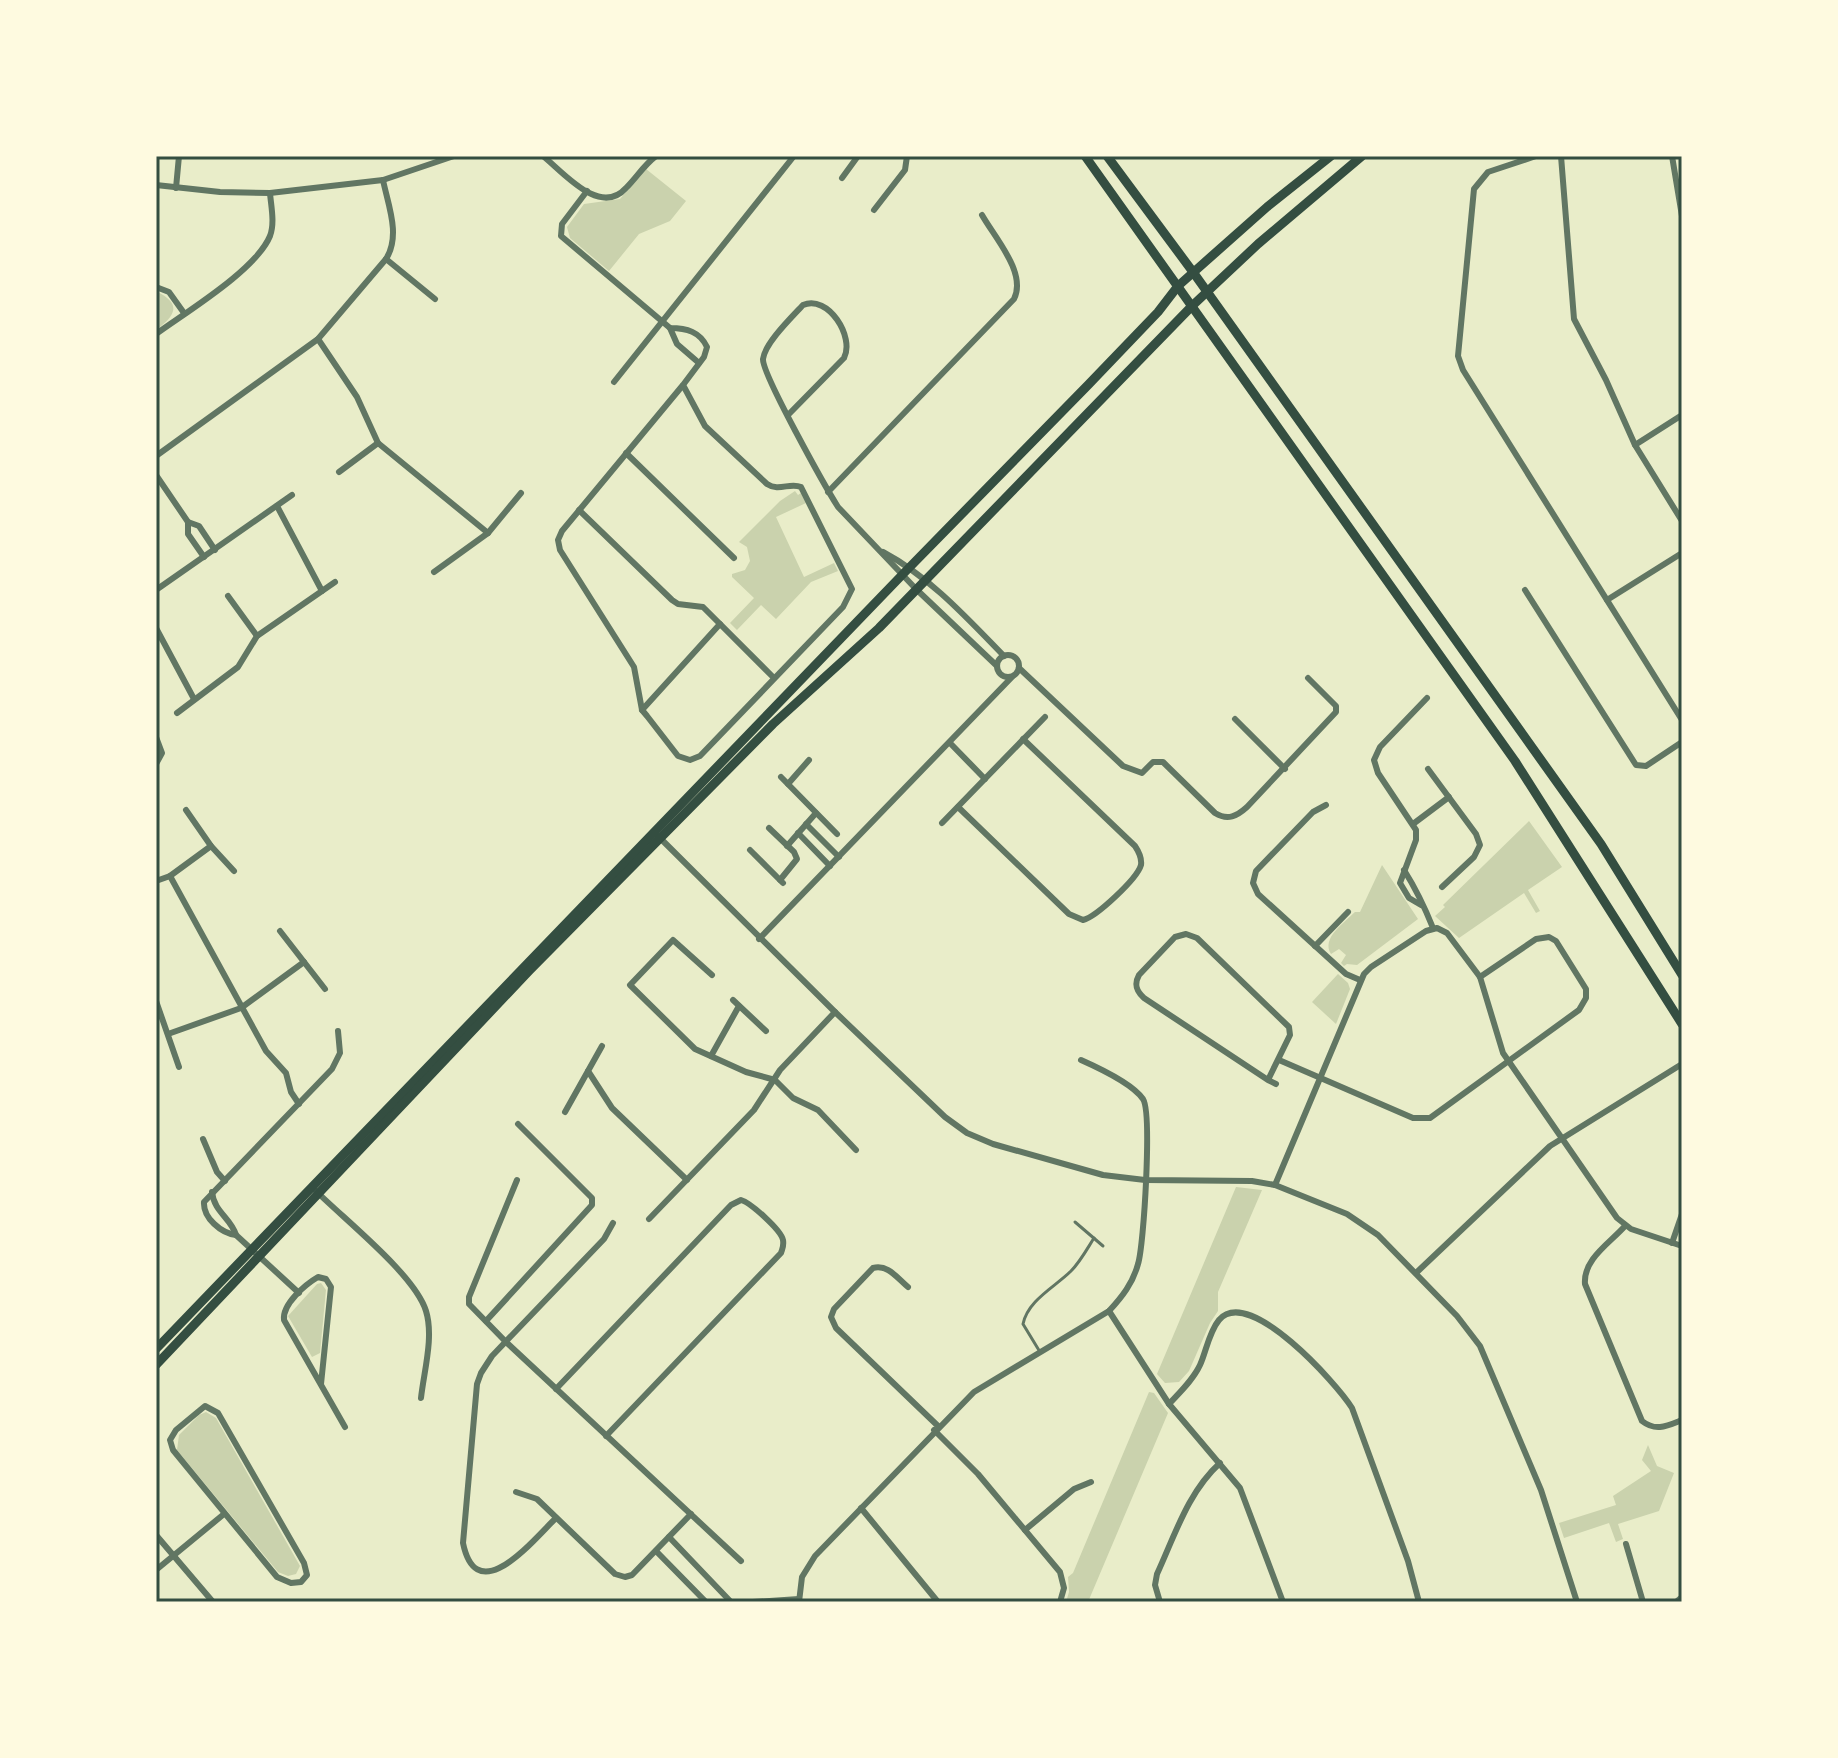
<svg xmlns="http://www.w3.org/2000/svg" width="1838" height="1758" font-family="'Titillium Web',sans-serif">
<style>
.green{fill:#cad2ad}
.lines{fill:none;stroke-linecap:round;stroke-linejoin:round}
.service{stroke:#617663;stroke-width:3}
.minor{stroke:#617663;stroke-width:6}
.secondary{stroke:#344e41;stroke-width:9}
.neatline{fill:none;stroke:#344e41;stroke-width:3}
</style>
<rect width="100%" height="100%" fill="#e9edc9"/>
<g class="green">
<path d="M 646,169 L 686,201 L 670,221 L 639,234 L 609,271 L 570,238 L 567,227 L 584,204 L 620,199 Z"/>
<path d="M 156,291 C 182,304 176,315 156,330 Z"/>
<path d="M 795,491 L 798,495 L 801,493 L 806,503 L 776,517 L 804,577 L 834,563 L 838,571 L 811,582 L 776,619 L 761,605 L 737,630 L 730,623 L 754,598 L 732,577 L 732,574 L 745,570 L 750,561 L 747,547 L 739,542 L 780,501 Z"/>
<path d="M 1529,821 L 1562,867 L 1528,890 L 1540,911 L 1536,913 L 1524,893 L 1459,938 L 1435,916 L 1445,907 L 1443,905 Z"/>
<path d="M 1382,865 L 1418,919 L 1357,965 L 1347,964 L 1344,966 L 1341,963 L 1346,955 L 1339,949 L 1331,954 C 1321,938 1344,923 1355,912 L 1360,912 Z"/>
<path d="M 1338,974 L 1348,983 L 1350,989 L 1336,1024 L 1312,1002 Z"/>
<path d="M 1236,1187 L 1262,1190 L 1218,1292 L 1218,1311 L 1210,1323 L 1189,1371 L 1179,1382 L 1165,1383 L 1157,1374 Z"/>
<path d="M 321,1283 L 326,1290 L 320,1353 L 312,1357 L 288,1316 L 317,1284 Z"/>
<path d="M 1149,1392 L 1154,1393 L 1168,1413 L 1088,1602 L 1066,1602 L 1069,1592 L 1068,1577 L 1073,1573 Z"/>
<path d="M 206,1412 L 216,1418 L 300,1566 L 296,1574 L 288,1576 L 278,1572 L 177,1450 L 179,1435 L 199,1415 Z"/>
<path d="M 1648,1445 L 1657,1466 L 1674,1473 L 1659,1511 L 1618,1524 L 1623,1539 L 1616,1542 L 1609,1523 L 1564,1538 L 1559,1523 L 1616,1505 L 1613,1496 L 1651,1471 L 1642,1460 Z"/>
</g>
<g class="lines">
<g class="service">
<path d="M 1075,1222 L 1103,1246"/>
<path d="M 1040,1352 L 1023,1324 C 1028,1300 1055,1287 1071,1271 C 1080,1262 1087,1249 1094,1238"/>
</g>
<g class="minor">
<path d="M 543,156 C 564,173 600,217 626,188 C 637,177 644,165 656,156"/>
<path d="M 1536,156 L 1488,172 L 1474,189 L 1458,356 L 1463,370 L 1682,720"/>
<path d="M 1561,156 L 1574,319 L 1606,380 L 1635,445 L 1682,521"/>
<path d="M 1672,156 L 1682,216"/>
<path d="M 842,178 L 858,156"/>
<path d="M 156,185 L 220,192 L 270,193 L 383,180 L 454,156"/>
<path d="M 176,188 L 179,156"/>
<path d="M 587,191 L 562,224 L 561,236 L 670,328 C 687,328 700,332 707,347 L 704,357 L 683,385 L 562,531 L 558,540 L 560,550 L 634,667 L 642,710 L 647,716 L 678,756 L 690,760 L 700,756 L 843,607 L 852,589 L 801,487 C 790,482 779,492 767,484 L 705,426 L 683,385"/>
<path d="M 874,210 L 905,170 L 907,156"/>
<path d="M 386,259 L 435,299"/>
<path d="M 156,287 L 169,292 L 184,313"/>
<path d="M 670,328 L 677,344 L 699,363"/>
<path d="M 156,334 C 186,312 256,270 270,236 C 275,223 271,206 270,193"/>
<path d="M 318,339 L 357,397 L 378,443 L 488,533"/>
<path d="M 614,382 L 794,156"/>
<path d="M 788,415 L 844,358 C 855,337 828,294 803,305 C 792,317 765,343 763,359 C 762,374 826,488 838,507 L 916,589 L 997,666"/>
<path d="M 1635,445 L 1682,415"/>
<path d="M 626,453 L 734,558"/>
<path d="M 156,456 L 318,339 L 386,259 C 401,235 388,205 383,180"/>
<path d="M 339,472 L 378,443"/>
<path d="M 156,475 L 188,522 L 188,534 L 204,557"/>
<path d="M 828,492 L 1014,299 C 1027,273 995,238 982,215"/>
<path d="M 277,506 L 322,591"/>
<path d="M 579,510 L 672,600 L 678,604 L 703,607 L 774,678"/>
<path d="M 188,522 L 199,526 L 215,550"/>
<path d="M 883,552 C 930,577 967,618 1004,656"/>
<path d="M 434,572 L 488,533 L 521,493"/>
<path d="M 156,590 L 292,495"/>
<path d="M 1525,590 L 1636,765 L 1646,766 L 1682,742"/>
<path d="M 228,596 L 257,636"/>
<path d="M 1607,600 L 1682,553"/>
<path d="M 156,628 L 194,699"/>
<circle cx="1008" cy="666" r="11"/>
<path d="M 1019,668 L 1123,766 L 1142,773 L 1153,762 L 1163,762 L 1215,813 C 1228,821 1237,816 1247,807 L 1336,712 L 1336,706 L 1308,678"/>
<path d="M 642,710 L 720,624"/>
<path d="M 177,713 L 238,667 L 257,636 L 335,582"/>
<path d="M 1235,719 L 1285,769"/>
<path d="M 156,737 L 162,753 L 156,764"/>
<path d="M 950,743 L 985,779"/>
<path d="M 1428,769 L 1476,834 L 1480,845 L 1474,857 L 1442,887"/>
<path d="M 781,777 L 837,834"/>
<path d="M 788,784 L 809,760"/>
<path d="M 1326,805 L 1313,812 L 1256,871 L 1253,883 L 1258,894 L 1346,974 L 1360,980"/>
<path d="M 958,807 L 1069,914 L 1083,920 C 1096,917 1137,879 1141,865 C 1142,858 1139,852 1135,846 L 1023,739"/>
<path d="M 186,810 L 211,846 L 234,871"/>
<path d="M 942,823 L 1045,717"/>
<path d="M 806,824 L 839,857"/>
<path d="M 1413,824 L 1449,797"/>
<path d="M 769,828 L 794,852 L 797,859 L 780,880"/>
<path d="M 798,833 L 830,866"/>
<path d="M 658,836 L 835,1012 L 945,1117 L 967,1133 L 993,1144 L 1103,1175 L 1145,1180 L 1252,1181 L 1275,1185 L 1347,1214 L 1378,1235 L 1457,1316 L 1480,1346 L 1541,1490 L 1577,1602"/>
<path d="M 787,846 L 816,813"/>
<path d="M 750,850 L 783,883"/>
<path d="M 1404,870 C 1416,889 1425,908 1433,928"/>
<path d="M 170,876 L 266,1051 L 286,1073 L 291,1092 L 299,1104"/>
<path d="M 156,881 L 170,876 L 211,846"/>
<path d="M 1421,905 L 1409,898 L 1400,883 L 1416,840 L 1416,830 L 1378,773 L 1374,760 L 1380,747 L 1427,698"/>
<path d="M 280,931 L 325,989"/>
<path d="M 759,939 L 1012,677"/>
<path d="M 1315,946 L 1348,912"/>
<path d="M 712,975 L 673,940 L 630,985 L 695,1049 L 746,1072 L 775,1080 L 793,1098 L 818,1110 L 856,1150"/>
<path d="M 733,1000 L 766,1031"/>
<path d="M 156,1001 L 179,1067"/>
<path d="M 168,1034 L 241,1008 L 304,962"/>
<path d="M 602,1046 L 588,1071 L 612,1108 L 687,1180"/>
<path d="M 711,1056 L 739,1006"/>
<path d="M 1279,1060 L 1413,1118 L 1430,1118 L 1579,1010 L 1586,998 L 1586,989 L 1556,941 L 1549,937 L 1536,939 L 1480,977"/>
<path d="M 1268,1080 L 1290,1035 L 1289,1027 L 1197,938 L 1186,934 L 1175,937 L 1139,975 C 1134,984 1136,991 1144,998 L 1268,1080 L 1276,1084"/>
<path d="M 565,1112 L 588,1071"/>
<path d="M 203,1139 L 217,1172 L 225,1181"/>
<path d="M 517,1180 L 469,1297 L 469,1304 L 506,1342 L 741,1561"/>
<path d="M 1275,1185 L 1364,974 L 1371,967 L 1426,931 L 1437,928 L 1447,933 L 1480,977 L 1503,1053 L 1617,1218 L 1631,1229 L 1682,1246"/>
<path d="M 316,1191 C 345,1220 415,1275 426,1311 C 434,1337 424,1371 421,1398"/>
<path d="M 212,1192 C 214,1212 231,1218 236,1235 L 299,1293"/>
<path d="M 649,1219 L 754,1110 L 780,1070 L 835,1012"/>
<path d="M 1625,1226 C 1610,1243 1583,1259 1585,1284 L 1642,1421 C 1656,1432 1667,1426 1682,1420"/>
<path d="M 236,1235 C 221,1233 203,1218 204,1202 L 332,1069 L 340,1053 L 338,1031"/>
<path d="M 1672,1243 L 1682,1214"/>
<path d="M 1416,1273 L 1550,1146 L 1682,1064"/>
<path d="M 908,1287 C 897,1278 888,1264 873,1268 L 834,1309 L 831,1317 L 836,1328 L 938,1426"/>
<path d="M 1109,1311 L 1169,1404 L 1240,1488 L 1283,1602"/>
<path d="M 486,1321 L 592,1205 L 592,1198 L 518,1124"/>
<path d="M 321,1384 L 331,1287 L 326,1279 L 318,1277 C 306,1284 282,1304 284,1320 L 345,1427"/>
<path d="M 556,1389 L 731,1205 L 741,1200 C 751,1203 781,1230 783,1240 C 784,1246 783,1247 781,1253 L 606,1436"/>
<path d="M 1169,1404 C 1180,1392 1193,1380 1200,1365 C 1206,1352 1209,1332 1219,1320 C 1249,1285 1337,1384 1352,1408 L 1408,1561 L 1419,1602"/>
<path d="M 205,1406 L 218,1413 L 304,1563 L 307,1575 L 301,1582 L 291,1583 L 277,1577 L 173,1450 L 170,1440 L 176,1430 Z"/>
<path d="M 934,1430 L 978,1474 L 1060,1572 L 1064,1588 L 1060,1602"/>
<path d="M 516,1492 L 537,1499 L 615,1574 L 625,1577 L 632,1575 L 691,1514"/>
<path d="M 861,1508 L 938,1602"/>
<path d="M 556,1518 C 534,1539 477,1611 463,1543 L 477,1384 L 481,1373 L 492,1356 L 604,1239 L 613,1223"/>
<path d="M 1025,1530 L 1074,1489 L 1091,1482"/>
<path d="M 156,1535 L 213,1602"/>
<path d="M 669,1537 L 731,1602"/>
<path d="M 1626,1544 L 1643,1602"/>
<path d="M 656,1551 L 706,1602"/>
<path d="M 156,1570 L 224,1514"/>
<path d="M 753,1602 L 799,1599"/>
<path d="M 799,1602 L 802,1577 L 815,1556 L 974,1392 L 1109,1311 C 1122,1297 1133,1283 1138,1264 C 1144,1245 1152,1113 1143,1099 C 1132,1083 1099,1068 1081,1060"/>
<path d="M 1160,1602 L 1155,1585 L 1157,1574 C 1175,1535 1188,1492 1220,1463"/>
<path d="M 1676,1602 L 1682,1597"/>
</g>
<g class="secondary">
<path d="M 1085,156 L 1515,761 L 1682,1024"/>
<path d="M 1107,156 L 1193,272 L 1601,844 L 1682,975"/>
<path d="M 156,1349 L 903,574 L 1088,385 L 1158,312 L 1178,286 L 1267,207 L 1331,156"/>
<path d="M 156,1365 L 529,971 L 773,724 L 879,628 L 1192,306 L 1258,244 L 1362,156"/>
</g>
</g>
<rect width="1838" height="1758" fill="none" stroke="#fefae0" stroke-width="316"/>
<rect x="158" y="158" width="1522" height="1442" class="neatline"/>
</svg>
